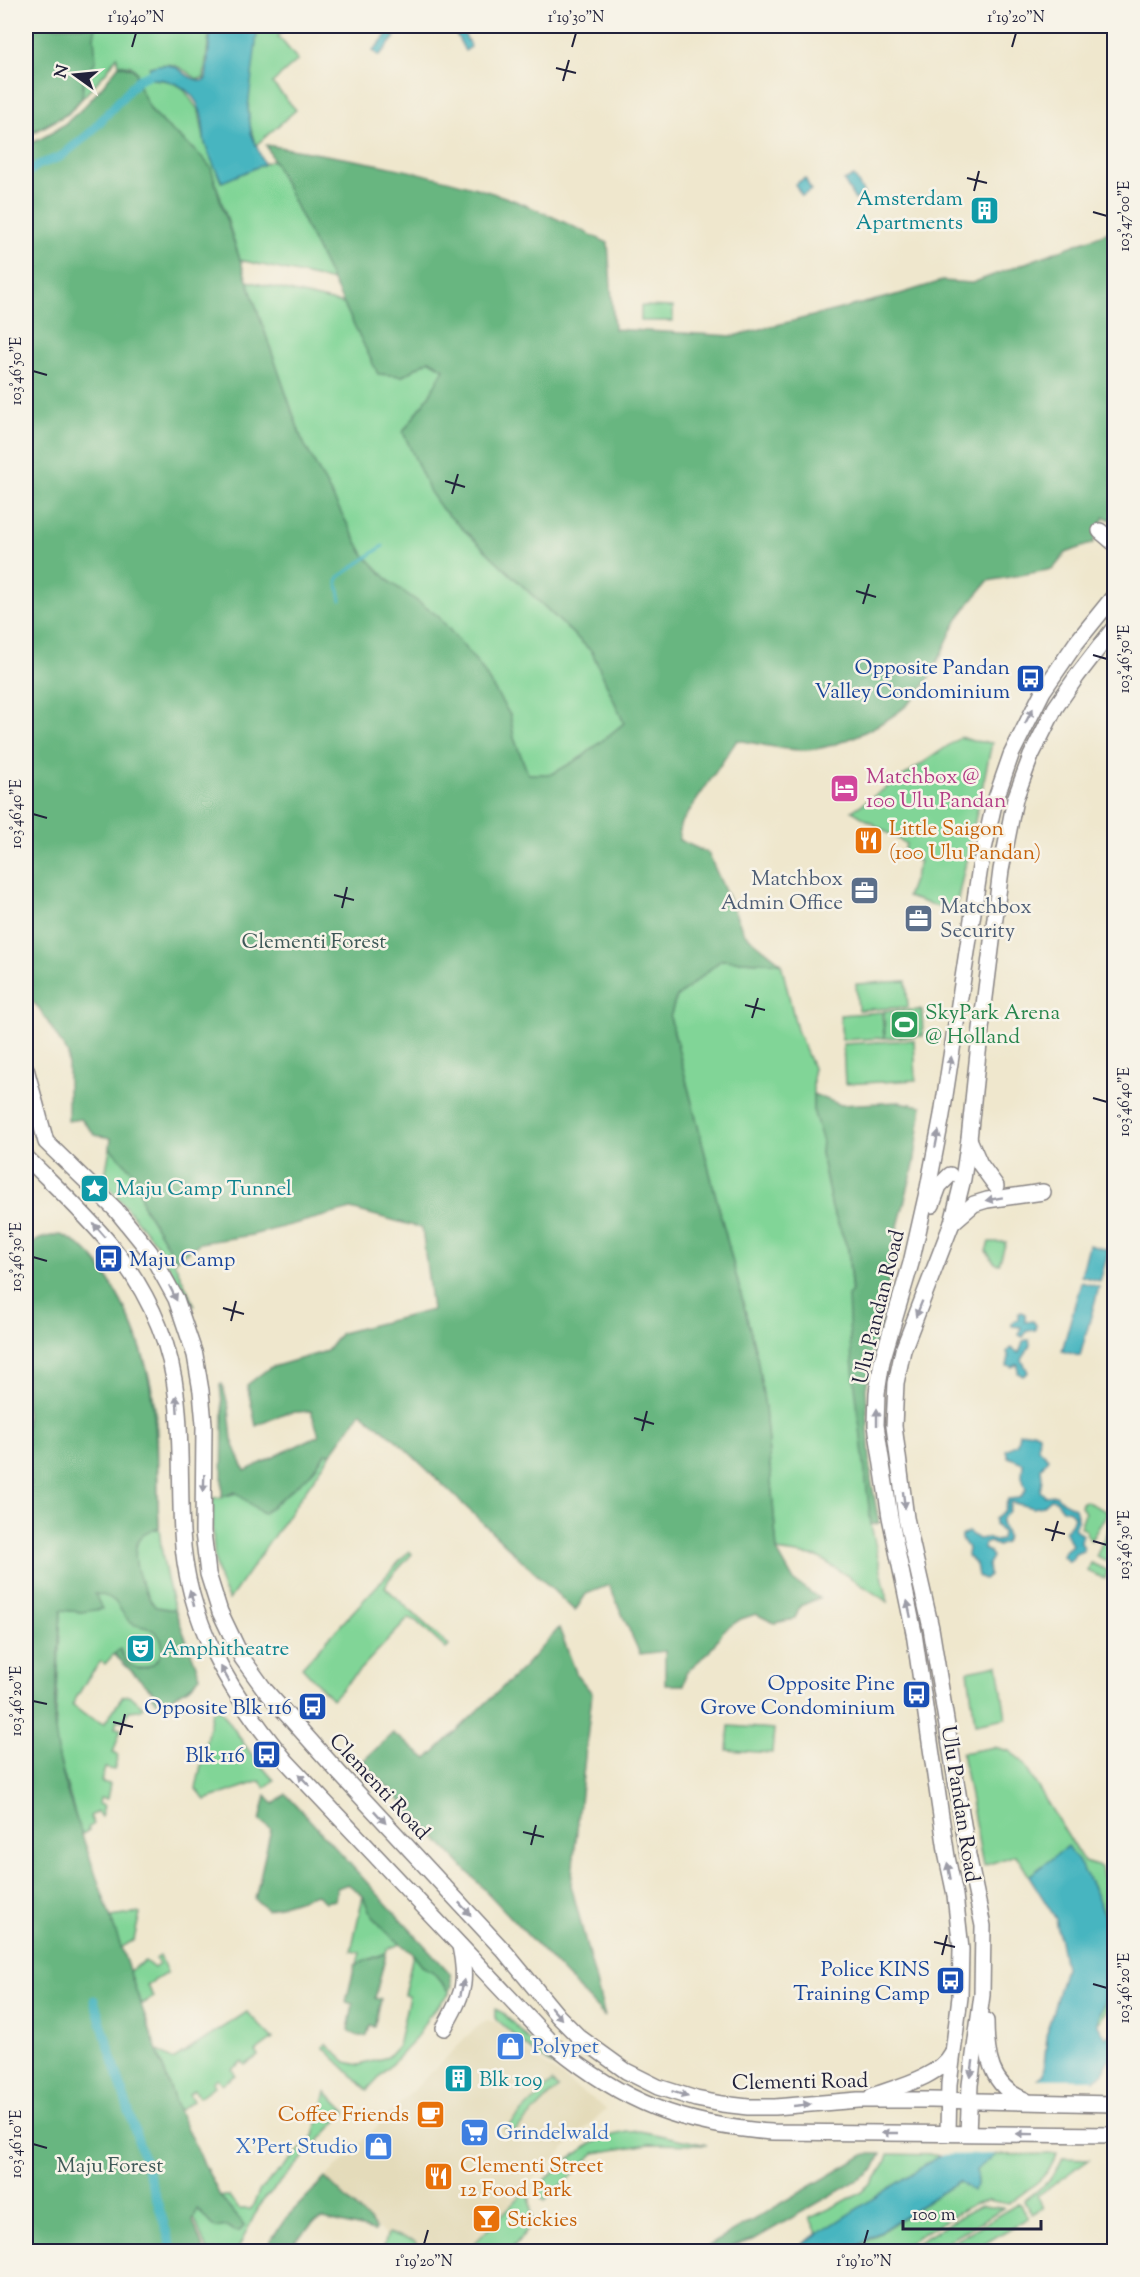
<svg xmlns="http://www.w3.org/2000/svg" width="1140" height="2277" font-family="'Sorts Mill Goudy',serif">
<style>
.built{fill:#e4dbba}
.green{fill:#81d597;stroke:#527c69;stroke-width:1.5}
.forest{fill:#68b680;stroke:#456c5e;stroke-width:1.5}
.water{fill:#46b5c0;stroke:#346c7e;stroke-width:1.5}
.pier{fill:#efe7cd}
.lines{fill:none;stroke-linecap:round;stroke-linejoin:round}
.stream{stroke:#46b5c0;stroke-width:3}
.canal{stroke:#46b5c0;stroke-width:9}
.primary-casing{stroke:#888484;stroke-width:18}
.primary{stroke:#fff;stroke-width:15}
.oneway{fill:#9c9ca7}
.ticks{fill:none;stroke:#22223b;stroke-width:2}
.labels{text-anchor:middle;stroke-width:5;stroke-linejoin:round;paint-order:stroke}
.culture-label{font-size:21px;fill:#0d838f;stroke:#f7f3e8;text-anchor:start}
.transit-label{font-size:21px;fill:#164399;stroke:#f7f3e8;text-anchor:end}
.hotel-label{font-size:21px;fill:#b23c85;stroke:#f7f3e8;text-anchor:start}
.food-label{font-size:21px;fill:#c56008;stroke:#f7f3e8;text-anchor:start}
.service-label{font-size:21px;fill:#4e5e75;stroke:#f7f3e8;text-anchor:end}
.park-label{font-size:21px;fill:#3e5857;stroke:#f7f3e8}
.leisure-label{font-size:21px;fill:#27864d;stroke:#f7f3e8;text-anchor:start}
.street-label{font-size:21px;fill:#22223b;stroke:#f7f3e8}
.shop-label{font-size:21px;fill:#366cbe;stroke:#f7f3e8;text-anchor:start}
.neatline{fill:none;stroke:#22223b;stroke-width:2}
.ticks-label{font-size:15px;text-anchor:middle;fill:#22223b}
</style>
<rect width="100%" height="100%" fill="#f7f3e8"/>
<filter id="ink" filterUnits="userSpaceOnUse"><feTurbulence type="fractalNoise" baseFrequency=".0167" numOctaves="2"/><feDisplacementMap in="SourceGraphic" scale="12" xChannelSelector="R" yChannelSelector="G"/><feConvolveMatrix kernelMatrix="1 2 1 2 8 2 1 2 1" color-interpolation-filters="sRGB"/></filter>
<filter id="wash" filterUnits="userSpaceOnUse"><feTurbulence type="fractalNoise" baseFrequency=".008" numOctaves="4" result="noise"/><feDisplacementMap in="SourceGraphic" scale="24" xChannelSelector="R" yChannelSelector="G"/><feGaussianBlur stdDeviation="1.35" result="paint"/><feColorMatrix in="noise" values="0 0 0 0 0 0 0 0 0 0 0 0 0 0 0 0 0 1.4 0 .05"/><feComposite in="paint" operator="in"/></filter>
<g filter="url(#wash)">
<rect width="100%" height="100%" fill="#efe7cd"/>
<path class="built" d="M 486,2020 L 496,2022 L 531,2055 L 606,2109 L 536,2176 L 530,2189 L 533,2208 L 485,2251 L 428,2251 L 391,2241 L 325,2178 L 480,2024 Z"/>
<g class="green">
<path d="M 26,26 L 210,26 L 204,78 L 197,79 C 179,66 173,60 149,67 L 151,73 L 141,80 L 151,75 L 152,79 L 169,81 L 183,88 L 199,111 L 205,144 L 221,182 L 273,160 L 333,281 L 240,260 L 211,168 C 191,140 142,117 138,81 L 135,79 L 137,72 L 131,66 L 119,64 L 117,56 L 107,71 L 68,114 L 26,137 Z"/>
<path d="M 258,26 L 298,26 L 296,28 L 286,29 L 278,36 L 298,60 L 272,83 L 296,110 L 256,145 C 240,108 253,64 258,26 Z"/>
<path d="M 247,281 L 344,304 L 379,374 L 403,376 L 429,360 L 444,369 L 429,396 L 403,432 L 442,509 L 592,652 L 624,723 L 582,757 L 551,775 L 528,774 L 514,738 L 510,715 L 438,616 L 390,582 L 364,555 L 302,440 Z"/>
<path d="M 641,306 L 673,307 L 673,321 L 641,321 Z"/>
<path d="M 961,737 L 973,741 L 992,743 L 955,912 L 907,897 L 920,861 L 903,856 L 906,844 L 852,811 Z"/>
<path d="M 721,960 L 781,963 L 797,1030 L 813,1068 L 813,1110 L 823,1139 L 821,1153 L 832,1208 L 848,1249 L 871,1525 L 888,1602 L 818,1557 L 777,1551 L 765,1409 L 757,1357 L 670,1017 L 676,998 Z"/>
<path d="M 906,981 L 908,1007 L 858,1010 L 856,984 Z"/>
<path d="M 922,1010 L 923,1036 L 885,1038 L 884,1011 Z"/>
<path d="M 882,1012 L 884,1038 L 842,1040 L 840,1015 Z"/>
<path d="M 914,1040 L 916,1080 L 845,1084 L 843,1044 Z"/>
<path d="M 110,1148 L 138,1177 L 142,1204 L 176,1260 L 174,1262 L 195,1306 L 185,1296 L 158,1246 L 104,1181 Z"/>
<path d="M 989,1242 L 1006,1242 L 999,1264 L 995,1263 L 986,1251 Z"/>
<path d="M 104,1272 C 127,1310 143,1345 152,1390 C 161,1434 156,1481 159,1527 C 163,1578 179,1629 200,1676 C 192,1690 176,1691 164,1705 L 161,1705 L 152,1696 L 154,1693 L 114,1654 L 105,1664 L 101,1661 L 88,1678 L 72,1705 L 85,1715 L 104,1724 L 123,1696 L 130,1695 L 143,1707 L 139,1710 L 129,1711 L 124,1721 L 117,1720 L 115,1728 L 121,1729 L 113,1753 L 118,1755 L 114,1770 L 105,1768 L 101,1782 L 110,1784 L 107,1799 L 100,1798 L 99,1804 L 104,1806 L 101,1817 L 97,1812 L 90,1816 L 94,1824 L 88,1828 L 89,1830 L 81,1835 L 59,1758 L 55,1736 L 61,1610 L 82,1612 L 94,1594 L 100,1294 Z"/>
<path d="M 326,1453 L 331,1454 L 229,1600 C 210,1572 213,1531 213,1498 L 222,1497 L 310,1474 Z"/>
<path d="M 1085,1501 L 1108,1512 L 1091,1540 L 1087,1536 L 1086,1531 L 1080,1527 L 1085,1513 L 1081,1506 L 1082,1502 Z"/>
<path d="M 1110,1526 L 1114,1528 L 1114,1554 L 1111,1563 L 1096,1556 Z"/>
<path d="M 409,1551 L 412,1554 L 389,1579 L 385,1587 L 449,1646 L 446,1649 L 416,1621 L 409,1618 L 332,1699 L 302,1667 Z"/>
<path d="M 1091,1563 L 1108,1571 L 1105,1579 L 1087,1571 Z"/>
<path d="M 998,1665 L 1006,1718 L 975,1724 L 968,1671 Z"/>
<path d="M 220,1709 L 254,1758 L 274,1780 L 265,1788 L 260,1781 L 205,1800 L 196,1789 L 212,1712 Z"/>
<path d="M 729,1726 L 774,1729 L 772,1753 L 727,1750 Z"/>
<path d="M 994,1747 L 1009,1751 L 1021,1760 L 1084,1862 L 1101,1867 C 1109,1907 1132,1995 1097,2024 C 1102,2008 1109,1991 1112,1975 C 1118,1932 1092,1880 1068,1847 L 1029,1876 L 1016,1855 L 983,1866 L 962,1753 Z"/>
<path d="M 363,1896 L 375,1920 L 401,1944 L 387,1949 L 386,1953 L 357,1964 L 360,1953 L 351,1951 Z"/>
<path d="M 140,1913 L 134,1940 L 121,1948 L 110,1917 Z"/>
<path d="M 413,1954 L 422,1966 L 432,1971 L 450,1992 L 428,2017 L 416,2038 L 367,2090 L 323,2047 L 326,2044 L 346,2062 L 359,2065 L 388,2057 L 398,2046 L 409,1996 L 404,1995 Z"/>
<path d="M 160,1955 L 167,1973 L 147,1985 L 154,1997 L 141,2005 L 129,1971 L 145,1961 L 154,1968 L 159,1964 L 156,1959 Z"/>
<path d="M 495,2009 L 503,2013 L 556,2067 L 533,2052 L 495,2018 Z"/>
<path d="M 247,2012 L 273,2039 L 255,2052 L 258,2056 L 245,2065 L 242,2062 L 232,2069 L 235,2075 L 222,2084 L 217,2078 L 212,2082 L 214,2086 L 199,2097 L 194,2090 L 189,2094 L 193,2101 L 178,2111 L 157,2050 L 173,2060 Z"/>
<path d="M 552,2082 L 558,2088 L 511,2135 L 505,2129 Z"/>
<path d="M 326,2092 L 346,2112 L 260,2204 L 237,2251 L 207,2251 L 194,2217 L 197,2209 L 216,2228 L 227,2226 L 235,2231 L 244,2225 L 220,2196 L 229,2196 L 239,2209 L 251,2209 L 260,2190 L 314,2136 Z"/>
<path d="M 640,2131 L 707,2145 L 649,2144 L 595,2153 L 545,2201 L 541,2198 L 541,2187 L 544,2181 C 576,2153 595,2133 640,2131 Z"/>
<path d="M 888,2154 L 941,2155 L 818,2235 L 810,2218 C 840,2203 879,2190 888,2154 Z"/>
<path d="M 1056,2154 C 1051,2177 1025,2191 1008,2204 L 988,2200 L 973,2204 L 894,2251 L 850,2252 L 959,2181 L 972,2190 L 977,2185 L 976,2170 L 994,2155 Z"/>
<path d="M 1063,2158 L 1089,2159 L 1037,2196 L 1043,2208 L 1032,2214 L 1024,2201 C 1040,2189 1055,2178 1063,2158 Z"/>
<path d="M 528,2188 L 533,2223 L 510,2251 L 467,2251 Z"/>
<path d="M 1019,2203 L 1028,2218 L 972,2251 L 938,2251 Z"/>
<path d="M 981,2206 L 1003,2208 L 932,2251 L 904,2251 L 968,2212 Z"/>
<path d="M 388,2233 L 414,2240 L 421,2250 L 428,2251 L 407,2251 L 384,2245 Z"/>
</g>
<g class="forest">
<path d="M 26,26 L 96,26 L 94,37 L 96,61 L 84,76 L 82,98 L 67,114 L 26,135 Z"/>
<path d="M 119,65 L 131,68 L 137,73 L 135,79 L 153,114 L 203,158 L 211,168 L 225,216 L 302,440 L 364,555 L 390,582 L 438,616 L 480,666 L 510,715 L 514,738 L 528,774 L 552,774 L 582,757 L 624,723 L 592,652 L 442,509 L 430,492 L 403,432 L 429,396 L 444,369 L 429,360 L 403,376 L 378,374 L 266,145 C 344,158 423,170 499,195 C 536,207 573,227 608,243 L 614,329 L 733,336 L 900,294 L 942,281 L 972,283 L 1114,230 L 1114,521 L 1104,517 L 1093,543 L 1066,553 L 1053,569 L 988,581 C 978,594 965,607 957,621 C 944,644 937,669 921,690 C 900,719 836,751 800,750 C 780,750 757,743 737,740 L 680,825 L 679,840 L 708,853 L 744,933 L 781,963 L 721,960 L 676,998 L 670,1017 L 757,1357 L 765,1408 L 777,1551 L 794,1581 L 819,1598 L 800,1606 L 795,1619 L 774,1623 L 756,1614 L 741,1619 L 723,1631 L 709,1652 L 686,1672 L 684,1685 L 665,1685 L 665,1651 L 640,1654 L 609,1585 L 586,1594 L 575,1611 L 396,1440 L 361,1412 L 331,1454 L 326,1453 L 310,1474 L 263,1514 L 235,1492 L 222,1497 L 223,1413 L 220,1385 L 222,1384 L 229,1408 L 232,1440 L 245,1471 L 319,1435 L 311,1411 L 285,1413 L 256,1426 L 247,1385 L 269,1368 L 327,1351 L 341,1333 L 432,1310 L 422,1228 L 351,1209 L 252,1235 L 200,1243 L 176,1260 L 142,1204 L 138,1177 L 110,1148 L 111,1138 L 95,1135 L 81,1119 L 68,1121 L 68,1054 L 39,1008 L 26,996 L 26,145 C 67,131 94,98 119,65 Z"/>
<path d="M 813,1094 L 841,1105 L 899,1102 L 922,1106 L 914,1165 L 894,1242 L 886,1301 L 866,1388 L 871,1479 L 879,1523 L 871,1525 L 850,1342 L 848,1296 L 852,1292 L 848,1249 L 832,1208 L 821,1153 L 822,1139 L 813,1110 Z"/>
<path d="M 61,1235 C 87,1245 101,1265 114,1289 C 161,1367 155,1440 159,1528 C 153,1530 147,1532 142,1536 C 126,1553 143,1593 156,1607 L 175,1610 L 200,1676 C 192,1690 175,1691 164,1705 L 161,1705 L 152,1696 L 154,1693 L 114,1654 L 120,1649 C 133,1690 180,1655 155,1632 C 147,1625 136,1628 130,1622 C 116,1609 121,1597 95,1594 L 102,1609 L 82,1612 L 61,1610 L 54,1723 L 59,1758 L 68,1795 L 178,2111 L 220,2196 L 244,2225 L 240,2231 L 235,2231 L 226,2226 L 216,2228 C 208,2224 205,2215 197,2209 L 193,2221 L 204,2251 L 26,2251 L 26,1249 C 37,1238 45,1236 61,1235 Z"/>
<path d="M 559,1628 L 577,1675 L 592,1693 L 571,1885 L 605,2017 L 363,1761 L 393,1733 L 427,1759 L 525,1666 Z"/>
<path d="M 286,1794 L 450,1973 L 452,1985 L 450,1992 L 432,1971 L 422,1966 L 413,1954 L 384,1930 L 369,1911 L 363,1896 L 348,1884 L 337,1888 L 335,1900 L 325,1902 L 316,1894 L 267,1910 L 255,1899 L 271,1829 L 260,1821 L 266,1795 L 274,1804 Z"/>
<path d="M 386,1953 L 375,1998 L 381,2000 L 374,2027 L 370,2026 L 367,2035 C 360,2039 353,2034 348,2030 L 353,2004 L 346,2002 L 355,1965 Z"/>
<path d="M 866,2154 L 881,2154 L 874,2169 L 865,2176 L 753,2240 L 735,2245 L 725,2251 L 700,2251 Z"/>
<path d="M 325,2178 L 376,2228 L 375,2231 L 323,2219 L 314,2223 L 284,2251 L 263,2251 L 286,2218 Z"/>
</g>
<g class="water">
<path d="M 211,26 L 258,26 L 248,108 L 251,133 L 264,164 L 222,182 C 216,170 209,156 205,143 C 203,133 204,121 200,110 C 193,90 173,78 152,79 L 150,67 C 184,59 179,78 202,81 L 206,79 Z"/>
<path d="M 452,26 L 460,26 L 471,47 L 465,51 Z"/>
<path d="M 389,32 L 395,37 L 379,56 L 373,51 Z"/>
<path d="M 854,176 L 864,194 L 855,200 L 844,181 Z"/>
<path d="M 805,178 L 811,190 L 802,196 L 795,184 Z"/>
<path d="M 1089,1245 L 1109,1250 L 1100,1281 L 1081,1276 Z"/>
<path d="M 1081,1282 L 1099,1287 L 1080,1356 L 1062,1351 Z"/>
<path d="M 1021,1312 L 1025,1314 L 1025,1322 L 1033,1321 L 1036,1325 L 1035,1330 L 1027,1331 L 1023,1337 L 1019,1335 L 1021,1327 L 1012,1326 L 1012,1323 L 1018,1319 L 1018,1314 Z"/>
<path d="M 1026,1340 L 1029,1340 L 1030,1345 L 1022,1360 L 1028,1372 L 1023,1376 L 1018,1373 L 1018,1364 L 1012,1367 L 1007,1366 L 1009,1357 L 1007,1352 L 1011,1348 L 1019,1353 L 1023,1341 Z"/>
<path d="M 1033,1431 L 1039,1434 C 1038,1452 1035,1445 1048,1458 L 1041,1468 L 1042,1479 L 1040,1491 L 1045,1496 L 1056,1495 L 1063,1502 L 1075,1508 L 1078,1519 L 1074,1528 L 1082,1535 L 1081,1542 L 1084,1548 L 1083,1551 L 1075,1554 L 1072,1560 L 1068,1561 L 1063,1556 L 1065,1551 L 1072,1545 L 1065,1531 L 1072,1523 L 1074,1516 L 1070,1511 L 1063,1509 L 1056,1500 L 1050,1499 L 1042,1506 L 1033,1508 L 1011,1502 L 1008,1513 L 1002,1518 L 1001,1523 C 1005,1531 1009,1534 1005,1543 L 998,1546 L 990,1542 L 984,1544 L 984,1549 L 990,1552 L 992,1557 L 988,1564 L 989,1575 L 984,1579 L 978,1576 L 976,1564 L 967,1556 L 968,1548 L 962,1539 L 962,1536 L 968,1532 L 978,1539 L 986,1538 L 997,1541 L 1001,1539 L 1002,1532 L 995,1525 L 995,1518 L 1004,1511 L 1008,1499 L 1020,1498 L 1026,1490 L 1022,1477 L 1023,1463 L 1008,1457 L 1006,1450 L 1017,1444 L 1019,1433 Z"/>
<path d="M 1068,1846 C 1092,1880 1118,1932 1112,1975 C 1109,1991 1102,2008 1097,2023 L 1106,2038 L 1114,2032 L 1114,2043 L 1111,2046 L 1114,2055 L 1107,2063 L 1104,2072 L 976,2170 L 977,2185 L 972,2191 L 959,2181 L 850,2251 L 790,2252 L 941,2155 L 1043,2074 L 1048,2028 L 1065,1968 L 1056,1919 L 1029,1876 Z"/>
</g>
<path class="pier" d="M 1032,2079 L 1094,2079 L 1090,2086 L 999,2154 L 936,2155 Z"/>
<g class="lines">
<path class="stream" d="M 341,600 L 337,581 L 339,577 L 383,546"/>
<g class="canal">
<path d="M 26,174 L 38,165 L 60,157 L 89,134 L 138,80 L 158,70"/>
<path d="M 94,2000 L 173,2252"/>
</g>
</g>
</g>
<g filter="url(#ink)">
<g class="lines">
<defs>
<g id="primary">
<path d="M 1100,531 L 1114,543"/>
<path d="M 26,1069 L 46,1142 L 116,1210 L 150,1252 L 176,1299 L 195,1355 L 201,1391 L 204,1424 L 203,1532 L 208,1574 L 220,1612 L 242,1658 L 265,1690 L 340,1774 L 505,1952 L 558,2016 L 579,2037 L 626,2071 L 658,2087 L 696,2099 L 722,2104 L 748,2107 L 775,2107 L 858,2100 L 931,2100 L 1114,2104"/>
<path d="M 969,1139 L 980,1164 L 996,1186"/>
<path d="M 26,1157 C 79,1210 130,1253 159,1326 C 186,1391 178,1463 182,1532 C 186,1621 231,1695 287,1762 L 555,2046 C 624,2103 682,2125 772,2132 L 1114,2135"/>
<path d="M 932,1205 L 939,1186 L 950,1175"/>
<path d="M 952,1223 L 974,1204 L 987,1200 L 1043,1192"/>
<path d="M 986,2021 C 986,2055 990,2087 1025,2100"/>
<path d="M 444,2028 C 463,1994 468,1984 460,1946"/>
<path d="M 872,2096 C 896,2087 940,2077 952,2053"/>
<path d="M 948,2133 L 949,2084 L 960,1997 L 961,1949 L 955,1895 L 947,1857 L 914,1633 L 890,1517 L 876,1425 L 877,1393 L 882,1361 L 911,1263 L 928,1188 L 942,1115 L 980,867 L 994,804 L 1011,755 L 1043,691 L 1076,643 L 1114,596"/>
<path d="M 968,2133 L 970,2085 L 982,1995 L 983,1926 L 968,1855 L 931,1628 L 906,1518 L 894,1426 L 896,1383 L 903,1350 L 952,1223 L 963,1179 L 969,1139 L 978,1053 L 1001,870 L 1015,799 L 1031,756 L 1055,708 L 1077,676 L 1114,628"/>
</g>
</defs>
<use href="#primary" class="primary-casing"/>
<use href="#primary" class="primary"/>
</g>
<defs><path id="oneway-solid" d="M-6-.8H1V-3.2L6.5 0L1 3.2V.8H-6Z" transform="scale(1.5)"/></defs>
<g class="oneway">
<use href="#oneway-solid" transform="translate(1029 716) rotate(-62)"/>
<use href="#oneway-solid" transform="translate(950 1065) rotate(-81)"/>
<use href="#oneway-solid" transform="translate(937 1139) rotate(-79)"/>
<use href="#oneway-solid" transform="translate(994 1199) rotate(170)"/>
<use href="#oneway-solid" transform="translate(99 1230) rotate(-131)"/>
<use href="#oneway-solid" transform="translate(173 1293) rotate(64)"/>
<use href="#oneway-solid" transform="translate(919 1309) rotate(112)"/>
<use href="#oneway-solid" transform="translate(177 1404) rotate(-94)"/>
<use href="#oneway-solid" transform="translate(877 1417) rotate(-90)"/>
<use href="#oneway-solid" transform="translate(204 1483) rotate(92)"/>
<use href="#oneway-solid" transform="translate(904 1500) rotate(83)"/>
<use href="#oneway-solid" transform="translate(192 1598) rotate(-105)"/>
<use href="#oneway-solid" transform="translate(909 1609) rotate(-102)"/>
<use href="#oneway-solid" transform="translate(225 1674) rotate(-119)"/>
<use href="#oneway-solid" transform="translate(304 1780) rotate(-134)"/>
<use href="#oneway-solid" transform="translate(380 1817) rotate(47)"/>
<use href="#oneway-solid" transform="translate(949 1871) rotate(-101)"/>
<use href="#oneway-solid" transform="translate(465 1909) rotate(47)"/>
<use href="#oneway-solid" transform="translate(462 1988) rotate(-78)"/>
<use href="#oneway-solid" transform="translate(556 2013) rotate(49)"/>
<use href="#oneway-solid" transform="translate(972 2069) rotate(98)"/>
<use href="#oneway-solid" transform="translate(680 2094) rotate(19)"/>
<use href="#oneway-solid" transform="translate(802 2105) rotate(-6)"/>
<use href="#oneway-solid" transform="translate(890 2133) rotate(-180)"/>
<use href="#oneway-solid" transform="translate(1025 2134) rotate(-179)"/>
</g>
</g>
<path class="ticks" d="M 132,47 L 136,33M 572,47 L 576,33M 1012,47 L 1016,33M 556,68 L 576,73M 563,81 L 569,60M 967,178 L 987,183M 974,191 L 979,171M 1093,212 L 1107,216M 33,371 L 47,375M 445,481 L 465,487M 452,494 L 458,474M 856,591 L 876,597M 863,604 L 869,584M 1093,655 L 1107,659M 33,814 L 47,818M 334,895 L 354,900M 342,908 L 347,887M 745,1005 L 765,1010M 752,1018 L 758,998M 1093,1098 L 1107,1102M 33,1257 L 47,1261M 223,1308 L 244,1314M 231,1321 L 236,1301M 634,1418 L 654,1424M 642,1431 L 647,1411M 1045,1529 L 1065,1534M 1052,1541 L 1058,1521M 1093,1541 L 1107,1545M 33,1701 L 47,1704M 113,1722 L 133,1727M 120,1735 L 125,1714M 523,1832 L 544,1837M 531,1845 L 536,1825M 934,1942 L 955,1947M 942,1955 L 947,1935M 1093,1984 L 1107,1988M 33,2144 L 47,2148M 424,2244 L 428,2230M 864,2244 L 868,2230"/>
<defs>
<symbol id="building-square" viewBox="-11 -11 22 22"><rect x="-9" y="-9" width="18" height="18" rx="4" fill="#0f9aa8" stroke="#f7f3e8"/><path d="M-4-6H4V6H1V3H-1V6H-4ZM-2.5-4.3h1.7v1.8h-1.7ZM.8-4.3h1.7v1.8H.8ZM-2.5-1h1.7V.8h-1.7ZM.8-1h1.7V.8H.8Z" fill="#fff"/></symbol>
<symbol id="bus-square" viewBox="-11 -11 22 22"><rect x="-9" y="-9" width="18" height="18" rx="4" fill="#1a4fb4" stroke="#f7f3e8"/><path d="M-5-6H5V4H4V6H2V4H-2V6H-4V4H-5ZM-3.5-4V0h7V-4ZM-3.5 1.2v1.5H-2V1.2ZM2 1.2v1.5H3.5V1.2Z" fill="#fff"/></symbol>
<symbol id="hotel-square" viewBox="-11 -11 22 22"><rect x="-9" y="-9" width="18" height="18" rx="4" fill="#d1479c" stroke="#f7f3e8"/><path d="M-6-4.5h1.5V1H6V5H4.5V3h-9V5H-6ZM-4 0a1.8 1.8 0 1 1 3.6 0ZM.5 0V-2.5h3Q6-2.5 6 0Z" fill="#fff"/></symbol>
<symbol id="restaurant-square" viewBox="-11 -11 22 22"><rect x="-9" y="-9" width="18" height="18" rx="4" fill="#e8710a" stroke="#f7f3e8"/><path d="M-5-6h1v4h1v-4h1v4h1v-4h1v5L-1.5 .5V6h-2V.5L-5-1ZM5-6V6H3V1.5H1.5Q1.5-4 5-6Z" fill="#fff"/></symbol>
<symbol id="office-square" viewBox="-11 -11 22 22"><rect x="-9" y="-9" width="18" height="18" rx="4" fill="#5c6f8a" stroke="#f7f3e8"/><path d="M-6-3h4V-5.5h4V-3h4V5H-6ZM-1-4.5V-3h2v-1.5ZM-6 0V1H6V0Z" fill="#fff"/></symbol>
<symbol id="stadium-square" viewBox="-11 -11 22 22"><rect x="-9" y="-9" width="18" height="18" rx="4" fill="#2e9e5b" stroke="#f7f3e8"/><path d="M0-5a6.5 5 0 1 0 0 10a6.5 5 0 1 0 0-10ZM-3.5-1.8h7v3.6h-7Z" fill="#fff"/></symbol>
<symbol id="sight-square" viewBox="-11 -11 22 22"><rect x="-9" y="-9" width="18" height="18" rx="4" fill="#0f9aa8" stroke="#f7f3e8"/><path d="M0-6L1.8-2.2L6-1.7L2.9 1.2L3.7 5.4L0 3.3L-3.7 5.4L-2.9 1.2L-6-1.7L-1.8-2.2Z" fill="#fff"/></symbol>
<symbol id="theatre-square" viewBox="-11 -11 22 22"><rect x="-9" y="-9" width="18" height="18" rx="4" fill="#0f9aa8" stroke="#f7f3e8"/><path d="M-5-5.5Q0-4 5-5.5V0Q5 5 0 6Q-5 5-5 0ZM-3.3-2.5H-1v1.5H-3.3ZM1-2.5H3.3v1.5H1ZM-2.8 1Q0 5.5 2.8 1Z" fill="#fff"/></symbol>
<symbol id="shop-square" viewBox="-11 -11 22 22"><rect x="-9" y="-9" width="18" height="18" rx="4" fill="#3f7fe0" stroke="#f7f3e8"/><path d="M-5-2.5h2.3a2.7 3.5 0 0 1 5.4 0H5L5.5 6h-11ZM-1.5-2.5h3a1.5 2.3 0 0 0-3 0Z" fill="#fff"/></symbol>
<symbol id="cafe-square" viewBox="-11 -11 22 22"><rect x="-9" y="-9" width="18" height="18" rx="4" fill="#e8710a" stroke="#f7f3e8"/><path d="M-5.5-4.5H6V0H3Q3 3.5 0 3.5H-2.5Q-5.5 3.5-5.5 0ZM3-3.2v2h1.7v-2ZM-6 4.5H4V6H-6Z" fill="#fff"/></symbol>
<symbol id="supermarket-square" viewBox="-11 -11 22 22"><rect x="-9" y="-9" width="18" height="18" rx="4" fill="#3f7fe0" stroke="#f7f3e8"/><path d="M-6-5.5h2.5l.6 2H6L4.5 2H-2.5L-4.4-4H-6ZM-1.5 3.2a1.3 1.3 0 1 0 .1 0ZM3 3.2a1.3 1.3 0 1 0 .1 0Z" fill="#fff"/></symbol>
<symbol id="bar-square" viewBox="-11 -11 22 22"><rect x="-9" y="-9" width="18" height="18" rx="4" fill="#e8710a" stroke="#f7f3e8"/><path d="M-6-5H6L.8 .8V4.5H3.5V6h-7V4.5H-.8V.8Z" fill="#fff"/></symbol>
</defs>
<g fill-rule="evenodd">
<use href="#building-square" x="968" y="194" width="33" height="33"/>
<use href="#bus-square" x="1014" y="662" width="33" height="33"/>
<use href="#hotel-square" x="828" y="772" width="33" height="33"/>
<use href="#restaurant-square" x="852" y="824" width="33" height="33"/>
<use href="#office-square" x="848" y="874" width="33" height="33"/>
<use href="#office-square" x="902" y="902" width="33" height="33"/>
<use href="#stadium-square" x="888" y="1008" width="33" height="33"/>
<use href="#sight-square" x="78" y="1172" width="33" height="33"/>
<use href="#bus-square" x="92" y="1242" width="33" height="33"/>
<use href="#theatre-square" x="124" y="1632" width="33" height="33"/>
<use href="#bus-square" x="900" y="1678" width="33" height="33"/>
<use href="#bus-square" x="296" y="1690" width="33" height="33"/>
<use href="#bus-square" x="250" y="1738" width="33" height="33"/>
<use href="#bus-square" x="934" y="1964" width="33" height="33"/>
<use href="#shop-square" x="494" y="2030" width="33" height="33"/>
<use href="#building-square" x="442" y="2062" width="33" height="33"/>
<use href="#cafe-square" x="414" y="2098" width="33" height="33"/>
<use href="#supermarket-square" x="458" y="2116" width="33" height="33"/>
<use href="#shop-square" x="362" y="2130" width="33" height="33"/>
<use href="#restaurant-square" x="422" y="2160" width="33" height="33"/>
<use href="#bar-square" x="470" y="2202" width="33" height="33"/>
</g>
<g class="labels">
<g class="culture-label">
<text x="963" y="205" text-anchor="end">Amsterdam<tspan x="963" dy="24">Apartments</tspan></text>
<text x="116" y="1195">Maju Camp Tunnel</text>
<text x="162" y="1655">Amphitheatre</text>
<text x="479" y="2086">Blk 109</text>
</g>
<g class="transit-label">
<text x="1010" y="674">Opposite Pandan<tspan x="1010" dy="24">Valley Condominium</tspan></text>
<text x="129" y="1266" text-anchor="start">Maju Camp</text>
<text x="895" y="1690">Opposite Pine<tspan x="895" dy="24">Grove Condominium</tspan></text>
<text x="292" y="1714">Opposite Blk 116</text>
<text x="245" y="1762">Blk 116</text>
<text x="930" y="1976">Police KINS<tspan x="930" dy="24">Training Camp</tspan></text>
</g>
<g class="hotel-label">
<text x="866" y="783">Matchbox @<tspan x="866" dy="24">100 Ulu Pandan</tspan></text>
</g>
<g class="food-label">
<text x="889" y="835">Little Saigon<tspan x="889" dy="24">(100 Ulu Pandan)</tspan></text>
<text x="409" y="2121" text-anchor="end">Coffee Friends</text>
<text x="460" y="2172">Clementi Street<tspan x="460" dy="24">12 Food Park</tspan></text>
<text x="507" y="2226">Stickies</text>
</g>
<g class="service-label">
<text x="843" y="885">Matchbox<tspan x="843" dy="24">Admin Office</tspan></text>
<text x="940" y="913" text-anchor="start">Matchbox<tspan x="940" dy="24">Security</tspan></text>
</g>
<g class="park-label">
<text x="314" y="948">Clementi Forest</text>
<text x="110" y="2172">Maju Forest</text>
</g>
<g class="leisure-label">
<text x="925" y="1019">SkyPark Arena<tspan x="925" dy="24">@ Holland</tspan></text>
</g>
<g class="street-label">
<text transform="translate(878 1307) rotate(-76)" y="7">Ulu Pandan Road</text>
<text transform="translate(380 1786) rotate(47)" y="7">Clementi Road</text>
<text transform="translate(961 1804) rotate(81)" y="7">Ulu Pandan Road</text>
<text transform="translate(800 2081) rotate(-1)" y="7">Clementi Road</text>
</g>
<g class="shop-label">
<text x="532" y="2053">Polypet</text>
<text x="496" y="2139">Grindelwald</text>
<text x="358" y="2153" text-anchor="end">X'Pert Studio</text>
</g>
</g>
<rect width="1140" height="2277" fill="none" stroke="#f7f3e8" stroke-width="66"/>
<g transform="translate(75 75) rotate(285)" stroke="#f7f3e8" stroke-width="4.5" paint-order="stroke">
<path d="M0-4.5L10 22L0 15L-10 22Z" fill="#22223b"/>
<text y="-9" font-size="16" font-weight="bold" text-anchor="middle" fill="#22223b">N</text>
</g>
<path d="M903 2220v9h138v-9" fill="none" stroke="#22223b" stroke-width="3"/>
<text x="912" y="2220" font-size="18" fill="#22223b" stroke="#f7f3e8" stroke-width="4.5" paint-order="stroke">100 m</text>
<rect x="33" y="33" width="1074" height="2211" class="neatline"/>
<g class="ticks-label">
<text x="136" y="22">1°19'40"N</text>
<text x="576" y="22">1°19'30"N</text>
<text x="1016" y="22">1°19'20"N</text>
<text transform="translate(1124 216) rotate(-90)" y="5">103°47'00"E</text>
<text transform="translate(16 371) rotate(-90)" y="5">103°46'50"E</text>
<text transform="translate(1124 659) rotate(-90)" y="5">103°46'50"E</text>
<text transform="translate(16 814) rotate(-90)" y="5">103°46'40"E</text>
<text transform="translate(1124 1102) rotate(-90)" y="5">103°46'40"E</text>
<text transform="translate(16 1257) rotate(-90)" y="5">103°46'30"E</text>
<text transform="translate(1124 1545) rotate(-90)" y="5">103°46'30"E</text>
<text transform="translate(16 1701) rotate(-90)" y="5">103°46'20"E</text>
<text transform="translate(1124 1988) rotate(-90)" y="5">103°46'20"E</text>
<text transform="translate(16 2144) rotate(-90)" y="5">103°46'10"E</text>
<text x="424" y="2266">1°19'20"N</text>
<text x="864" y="2266">1°19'10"N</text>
</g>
</svg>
